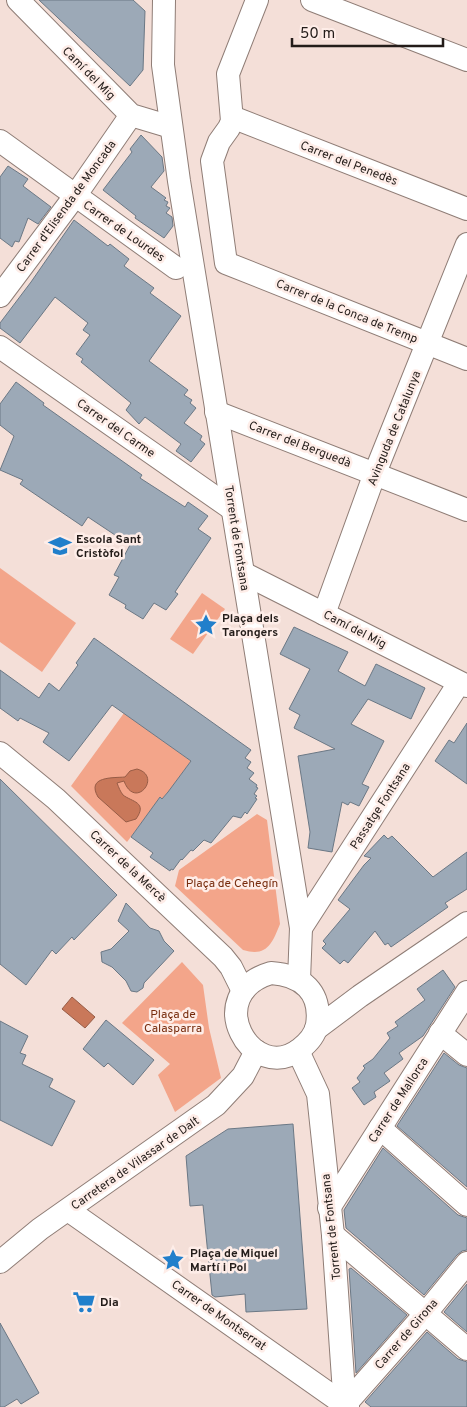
<svg xmlns="http://www.w3.org/2000/svg" width="467" height="1407" font-family="Overpass,sans-serif">
<style>
.green{fill:#f3a58a}
.water{fill:#c9785a;stroke:#975c46}
.building{fill:#9ca9b7;stroke:#6b7885}
.lines{fill:none;stroke-linecap:round;stroke-linejoin:round}
.minor-casing{stroke:#8f7d76;stroke-width:24}
.minor{stroke:#fff;stroke-width:22}
.labels{text-anchor:middle;stroke-width:5;stroke-linejoin:round;paint-order:stroke}
.street-label{font-size:12px;fill:#231c19;stroke:#feede8}
.poi-label{font-size:12px;font-weight:bold;fill:#231c19;stroke:#feede8;text-anchor:start}
.park-label{font-size:12px;fill:#772c0d;stroke:#feede8}
</style>
<rect width="100%" height="100%" fill="#f4dfd8"/>
<g class="green">
<path d="M 0,568 L 76,623 L 42,672 L 0,642 Z"/>
<path d="M 202,593 L 225,609 L 193,654 L 170,639 Z"/>
<path d="M 124,713 L 191,761 L 180,776 L 171,795 L 168,792 L 162,799 L 160,798 L 127,842 L 71,786 Z"/>
<path d="M 257,814 L 267,820 L 280,924 C 272,944 267,957 243,950 L 175,886 L 179,870 Z"/>
<path d="M 182,962 L 203,985 L 209,1028 L 221,1078 L 175,1112 L 158,1075 L 170,1064 L 122,1023 Z"/>
</g>
<g class="water">
<path d="M 137,769 C 163,776 135,811 124,781 L 117,783 C 119,788 120,791 123,795 C 132,802 148,802 136,819 L 126,822 L 98,797 C 86,776 113,778 125,777 L 130,771 Z"/>
<path d="M 72,997 L 95,1017 L 85,1028 L 62,1009 Z"/>
</g>
<g class="building">
<path d="M 39,0 L 133,0 L 145,11 L 143,70 L 130,86 Z"/>
<path d="M 141,135 L 162,157 L 164,171 L 151,187 L 166,198 L 164,200 L 168,202 L 166,206 L 170,208 L 166,213 L 172,217 L 173,226 L 164,238 L 135,218 L 136,216 L 103,190 L 132,152 L 130,149 Z"/>
<path d="M 8,166 L 28,179 L 23,186 L 51,207 L 38,224 L 28,218 L 19,242 L 15,241 L 12,247 L 0,238 L 0,177 Z"/>
<path d="M 74,220 L 108,246 L 110,244 L 129,259 L 124,266 L 154,288 L 150,293 L 181,316 L 149,361 L 188,390 L 184,395 L 192,400 L 190,403 L 196,408 L 184,423 L 202,436 L 200,440 L 205,444 L 191,462 L 176,451 L 181,444 L 145,417 L 139,424 L 126,410 L 131,403 L 81,362 L 83,359 L 76,354 L 90,335 L 83,330 L 88,323 L 55,297 L 20,343 L 0,328 L 0,323 L 31,282 Z"/>
<path d="M 16,382 L 44,403 L 43,405 L 142,475 L 140,478 L 185,507 L 188,502 L 208,516 L 198,529 L 211,538 L 175,592 L 178,594 L 166,610 L 154,603 L 143,619 L 125,608 L 126,605 L 109,595 L 119,577 L 114,575 L 130,545 L 88,517 L 82,526 L 20,484 L 23,480 L 0,470 L 14,436 L 0,425 L 0,404 Z"/>
<path d="M 294,627 L 348,652 L 338,671 L 365,686 L 376,664 L 425,688 L 411,719 L 368,699 L 351,724 L 384,741 L 362,784 L 369,787 L 359,806 L 350,802 L 348,805 L 342,802 L 332,852 L 308,848 L 310,832 L 298,756 L 335,749 L 294,728 L 300,715 L 289,709 L 310,669 L 280,654 Z"/>
<path d="M 94,638 L 251,750 L 245,758 L 251,762 L 247,768 L 254,773 L 249,779 L 257,785 L 256,787 L 258,788 L 254,794 L 257,796 L 255,798 L 257,799 L 247,814 L 245,812 L 241,818 L 233,816 L 211,843 L 204,840 L 193,851 L 191,850 L 182,860 L 181,859 L 173,870 L 171,869 L 170,871 L 150,857 L 153,853 L 131,837 L 160,797 L 162,799 L 168,792 L 191,761 L 112,705 L 69,761 L 43,742 L 49,733 L 20,718 L 18,721 L 0,708 L 0,670 L 39,698 L 49,683 L 59,691 L 78,665 L 76,663 Z"/>
<path d="M 467,723 L 467,784 L 435,761 L 449,740 L 454,743 Z"/>
<path d="M 0,779 L 117,895 L 74,940 L 72,937 L 56,954 L 52,950 L 26,985 L 0,964 Z"/>
<path d="M 384,835 L 388,839 L 392,836 L 433,877 L 467,852 L 467,889 L 445,903 L 448,907 L 391,947 L 388,943 L 385,945 L 375,931 L 348,963 L 344,960 L 340,964 L 322,948 L 326,944 L 323,941 L 350,909 L 338,900 L 364,865 L 371,858 L 364,856 Z"/>
<path d="M 126,903 L 150,928 L 159,931 L 164,941 L 174,951 L 144,983 L 143,988 L 137,992 L 131,991 L 126,981 L 112,967 L 102,962 L 101,952 L 111,949 L 129,931 L 118,921 Z"/>
<path d="M 443,970 L 455,987 L 423,1036 L 399,1053 L 403,1059 L 384,1073 L 390,1081 L 374,1092 L 376,1097 L 364,1105 L 352,1088 L 360,1082 L 357,1078 L 365,1068 L 363,1066 L 373,1059 L 390,1038 L 387,1033 L 398,1026 L 395,1022 L 425,1000 L 417,989 Z"/>
<path d="M 106,1020 L 154,1060 L 133,1085 L 108,1063 L 104,1067 L 83,1049 Z"/>
<path d="M 0,1021 L 28,1036 L 20,1053 L 26,1055 L 22,1064 L 53,1079 L 49,1087 L 75,1101 L 52,1146 L 0,1120 Z"/>
<path d="M 444,1053 L 459,1065 L 467,1068 L 467,1187 L 397,1126 Z"/>
<path d="M 293,1124 L 307,1309 L 246,1312 L 245,1294 L 215,1297 L 212,1295 L 203,1205 L 190,1206 L 186,1156 L 228,1129 Z"/>
<path d="M 383,1148 L 458,1215 L 467,1218 L 467,1250 L 462,1251 L 457,1255 L 424,1295 L 346,1228 L 344,1210 Z"/>
<path d="M 351,1268 L 407,1315 L 356,1373 L 349,1269 Z"/>
<path d="M 467,1284 L 467,1332 L 444,1312 Z"/>
<path d="M 0,1323 L 39,1393 L 21,1404 L 17,1399 L 4,1407 L 0,1407 Z"/>
<path d="M 427,1332 L 458,1359 L 467,1362 L 467,1407 L 371,1407 L 365,1402 Z"/>
</g>
<g class="lines">
<defs>
<g id="minor">
<path d="M 18,0 L 131,115 L 171,127"/>
<path d="M 164,0 L 163,65 L 179,181 L 301,928 L 299,980"/>
<path d="M 257,0 L 228,74 L 232,121 L 229,128 L 219,142 L 212,161 L 226,263 L 467,359"/>
<path d="M 312,0 L 467,60"/>
<path d="M 232,117 L 467,209"/>
<path d="M 0,141 L 176,268"/>
<path d="M 0,296 L 75,196 L 131,115"/>
<path d="M 0,347 L 232,509"/>
<path d="M 216,412 L 467,510"/>
<path d="M 243,573 L 467,686"/>
<path d="M 324,614 L 375,473 L 467,244"/>
<path d="M 0,753 L 56,799 L 223,957 L 231,967 L 243,991"/>
<path d="M 301,928 L 459,683"/>
<path d="M 271,973 C 302,975 322,992 317,1025 C 315,1035 308,1043 300,1049 C 252,1086 200,994 271,973 Z"/>
<path d="M 316,1029 L 360,996 L 467,923"/>
<path d="M 440,1033 L 467,1055"/>
<path d="M 298,1051 L 318,1094 L 333,1235 L 345,1407"/>
<path d="M 380,1128 L 467,1205"/>
<path d="M 329,1208 L 467,992"/>
<path d="M 68,1210 L 348,1407"/>
<path d="M 333,1235 L 467,1349"/>
<path d="M 0,1262 L 40,1229 L 216,1105 L 243,1076 L 256,1051"/>
<path d="M 343,1407 L 426,1313 L 467,1263"/>
</g>
</defs>
<use href="#minor" class="minor-casing"/>
<use href="#minor" class="minor"/>
</g>
<defs>
<symbol id="school-bare" viewBox="-9 -9 18 18"><path d="M0-5L7-2L0 1L-7-2ZM-4 1L0 2.5L4 1V4Q0 6-4 4Z" fill="#217fcb" stroke="#feede8" stroke-width="2.5" paint-order="stroke"/></symbol>
<symbol id="sight-bare" viewBox="-9 -9 18 18"><path d="M0-6L1.8-2.2L6-1.7L2.9 1.2L3.7 5.4L0 3.3L-3.7 5.4L-2.9 1.2L-6-1.7L-1.8-2.2Z" fill="#217fcb" stroke="#feede8" stroke-width="2.5" paint-order="stroke"/></symbol>
<symbol id="supermarket-bare" viewBox="-9 -9 18 18"><path d="M-6-5.5h2.5l.6 2H6L4.5 2H-2.5L-4.4-4H-6ZM-1.5 3.2a1.3 1.3 0 1 0 .1 0ZM3 3.2a1.3 1.3 0 1 0 .1 0Z" fill="#217fcb" stroke="#feede8" stroke-width="2.5" paint-order="stroke"/></symbol>
</defs>
<g fill-rule="evenodd">
<use href="#school-bare" x="44" y="530" width="32" height="32"/>
<use href="#sight-bare" x="190" y="609" width="32" height="32"/>
<use href="#sight-bare" x="157" y="1244" width="32" height="32"/>
<use href="#supermarket-bare" x="68" y="1286" width="32" height="32"/>
</g>
<g class="labels">
<g class="street-label">
<text transform="translate(89 73) rotate(45)" y="4">Camí del Mig</text>
<text transform="translate(349 163) rotate(21)" y="4">Carrer del Penedès</text>
<text transform="translate(66 206) rotate(-54)" y="4">Carrer d'Elisenda de Moncada</text>
<text transform="translate(124 231) rotate(35)" y="4">Carrer de Lourdes</text>
<text transform="translate(347 311) rotate(22)" y="4">Carrer de la Conca de Tremp</text>
<text transform="translate(116 428) rotate(35)" y="4">Carrer del Carme</text>
<text transform="translate(394 428) rotate(-68)" y="4">Avinguda de Catalunya</text>
<text transform="translate(300 444) rotate(21)" y="4">Carrer del Berguedà</text>
<text transform="translate(237 538) rotate(81)" y="4">Torrent de Fontsana</text>
<text transform="translate(355 629) rotate(27)" y="4">Camí del Mig</text>
<text transform="translate(380 806) rotate(-57)" y="4">Passatge Fontsana</text>
<text transform="translate(128 866) rotate(43)" y="4">Carrer de la Mercè</text>
<text transform="translate(398 1100) rotate(-57)" y="4">Carrer de Mallorca</text>
<text transform="translate(135 1163) rotate(-35)" y="4">Carretera de Vilassar de Dalt</text>
<text transform="translate(331 1227) rotate(-96)" y="4">Torrent de Fontsana</text>
<text transform="translate(219 1315) rotate(35)" y="4">Carrer de Montserrat</text>
<text transform="translate(406 1334) rotate(-49)" y="4">Carrer de Girona</text>
</g>
<g class="poi-label">
<text x="76" y="543">Escola Sant<tspan x="76" dy="14">Cristòfol</tspan></text>
<text x="222" y="622">Plaça dels<tspan x="222" dy="14">Tarongers</tspan></text>
<text x="190" y="1257">Plaça de Miquel<tspan x="190" dy="14">Martí i Pol</tspan></text>
<text x="100" y="1306">Dia</text>
</g>
<g class="park-label">
<text x="232" y="887">Plaça de Cehegín</text>
<text x="173" y="1018">Plaça de<tspan x="173" dy="14">Calasparra</tspan></text>
</g>
</g>
<path d="M292 38v8h151v-8" fill="none" stroke="#231c19" stroke-width="2.5"/>
<text x="300" y="38" font-size="15" fill="#231c19" stroke="#feede8" stroke-width="4" paint-order="stroke">50 m</text>
</svg>
